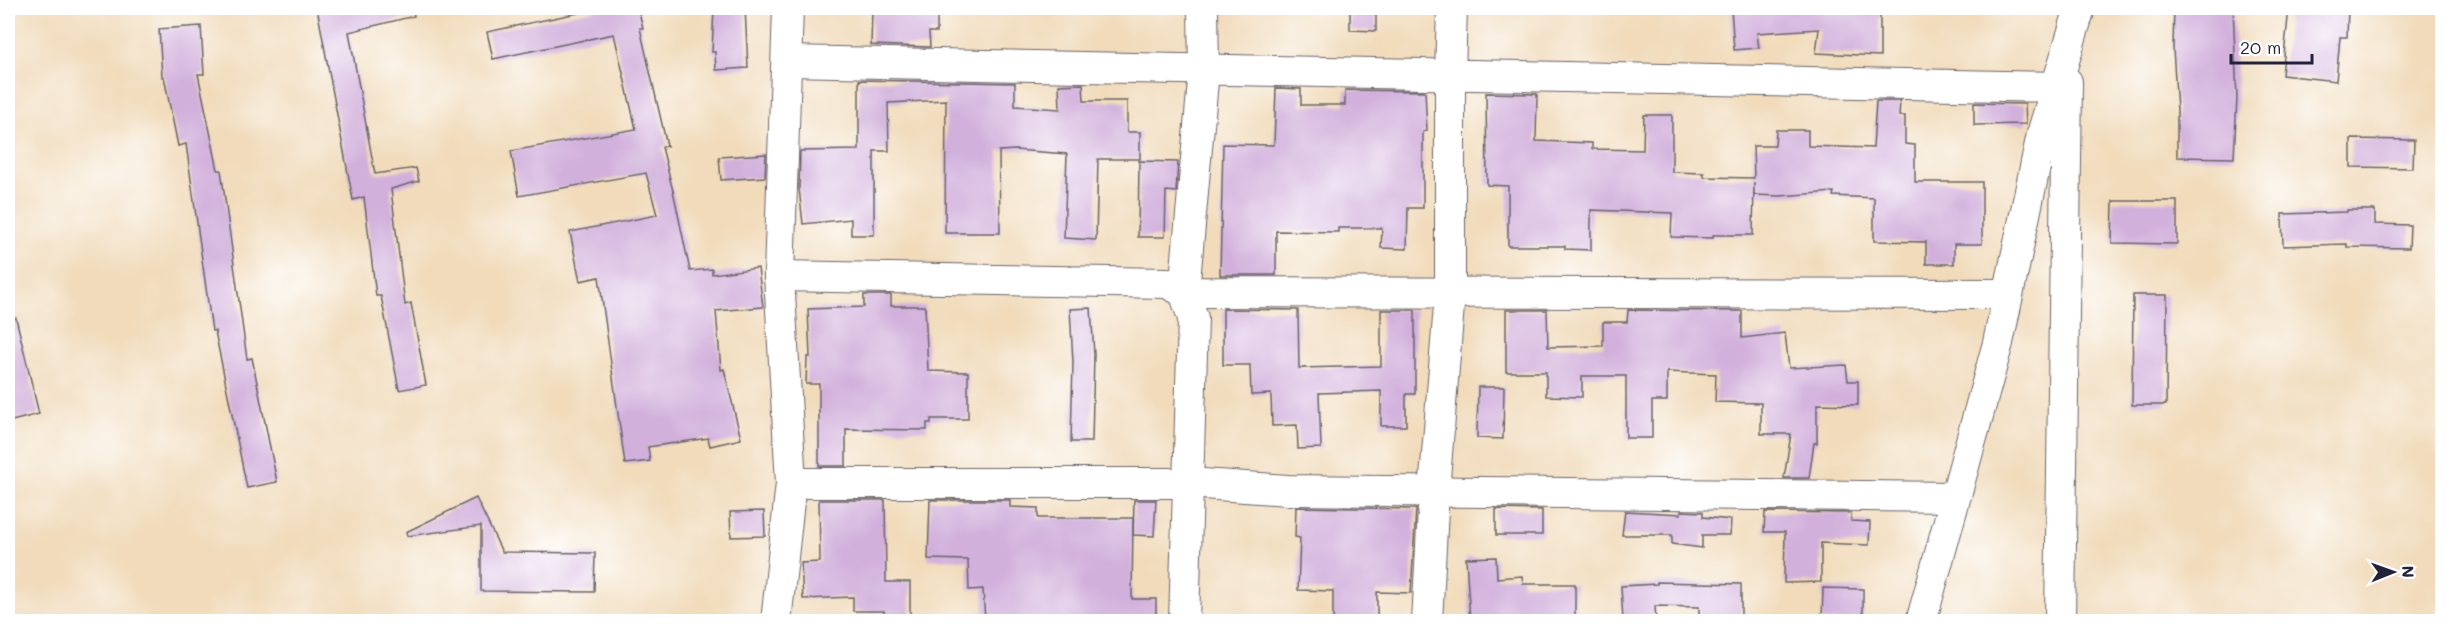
<svg xmlns="http://www.w3.org/2000/svg" width="2450" height="629" font-family="Mali,sans-serif">
<style>
.building{fill:#d2b0dc}
.lines{fill:none;stroke-linecap:round;stroke-linejoin:round}
.minor-casing{stroke:#6a6368;stroke-width:32}
.minor{stroke:#fff;stroke-width:30}
</style>
<rect width="100%" height="100%" fill="#fff"/>
<filter id="ink" filterUnits="userSpaceOnUse"><feTurbulence type="fractalNoise" baseFrequency=".0167" numOctaves="2"/><feDisplacementMap in="SourceGraphic" scale="12" xChannelSelector="R" yChannelSelector="G"/><feConvolveMatrix kernelMatrix="1 2 1 2 8 2 1 2 1" color-interpolation-filters="sRGB"/></filter>
<filter id="wash" filterUnits="userSpaceOnUse"><feTurbulence type="fractalNoise" baseFrequency=".008" numOctaves="4" result="noise"/><feDisplacementMap in="SourceGraphic" scale="24" xChannelSelector="R" yChannelSelector="G"/><feGaussianBlur stdDeviation="1.35" result="paint"/><feColorMatrix in="noise" values="0 0 0 0 0 0 0 0 0 0 0 0 0 0 0 0 0 1.4 0 .05"/><feComposite in="paint" operator="in"/></filter>
<g filter="url(#wash)">
<rect width="100%" height="100%" fill="#f1dbbb"/>
<g id="blocks">
<g class="building">
<path d="M 317,8 L 413,8 L 414,16 L 349,32 L 375,174 L 416,168 L 419,181 L 391,189 L 405,305 L 411,303 L 426,385 L 399,390 L 381,296 L 376,296 L 364,197 L 353,200 Z"/>
<path d="M 602,8 L 638,8 L 643,28 L 640,28 L 667,146 L 662,147 L 674,195 L 690,271 L 712,269 L 712,274 L 758,268 L 763,307 L 716,311 L 721,370 L 724,369 L 741,439 L 710,446 L 708,438 L 648,447 L 650,461 L 625,464 L 599,277 L 580,281 L 570,232 L 657,215 L 646,173 L 519,196 L 511,151 L 636,129 L 614,34 L 493,59 L 487,32 Z"/>
<path d="M 714,8 L 745,8 L 748,68 L 716,70 L 715,52 L 712,52 Z"/>
<path d="M 872,8 L 937,8 L 937,32 L 929,32 L 930,47 L 871,45 Z"/>
<path d="M 1350,8 L 1376,8 L 1376,31 L 1350,30 Z"/>
<path d="M 1731,8 L 1880,8 L 1880,56 L 1816,53 L 1819,29 L 1757,33 L 1759,48 L 1734,50 Z"/>
<path d="M 2174,8 L 2233,8 L 2237,98 L 2234,158 L 2177,157 L 2177,110 L 2173,48 Z"/>
<path d="M 2289,8 L 2348,8 L 2347,37 L 2340,37 L 2336,81 L 2282,75 Z"/>
<path d="M 201,26 L 204,74 L 198,74 L 218,170 L 221,170 L 247,359 L 252,358 L 277,482 L 247,488 L 215,331 L 212,331 L 186,144 L 178,146 L 164,77 L 162,77 L 159,29 Z"/>
<path d="M 859,80 L 1015,83 L 1015,106 L 1060,109 L 1059,85 L 1083,84 L 1084,101 L 1127,101 L 1127,132 L 1140,132 L 1140,159 L 1098,159 L 1096,240 L 1064,238 L 1067,154 L 1015,150 L 999,151 L 1000,233 L 945,233 L 946,100 L 888,103 L 889,151 L 874,151 L 874,235 L 851,235 L 851,219 L 803,224 L 799,188 L 800,151 L 859,150 Z"/>
<path d="M 1276,88 L 1301,89 L 1301,105 L 1345,105 L 1345,90 L 1425,91 L 1427,131 L 1423,132 L 1423,208 L 1408,208 L 1407,249 L 1381,248 L 1382,228 L 1338,228 L 1338,232 L 1276,231 L 1276,275 L 1220,275 L 1223,144 L 1274,145 Z"/>
<path d="M 1486,93 L 1537,94 L 1536,141 L 1592,143 L 1592,149 L 1643,150 L 1644,115 L 1672,115 L 1672,172 L 1704,173 L 1704,177 L 1754,178 L 1753,146 L 1775,146 L 1776,130 L 1808,130 L 1808,146 L 1873,148 L 1876,101 L 1900,101 L 1899,116 L 1905,116 L 1905,144 L 1915,145 L 1915,182 L 1982,182 L 1982,244 L 1954,244 L 1954,264 L 1926,264 L 1926,242 L 1874,241 L 1874,198 L 1833,196 L 1834,192 L 1780,196 L 1754,195 L 1754,182 L 1753,235 L 1713,235 L 1713,238 L 1671,237 L 1672,213 L 1591,210 L 1591,250 L 1565,249 L 1565,246 L 1508,246 L 1508,186 L 1487,185 Z"/>
<path d="M 1974,103 L 2025,104 L 2026,124 L 1974,125 Z"/>
<path d="M 2351,139 L 2414,140 L 2413,168 L 2351,167 Z"/>
<path d="M 766,154 L 765,177 L 721,180 L 719,157 Z"/>
<path d="M 1139,161 L 1178,162 L 1176,192 L 1166,191 L 1165,237 L 1138,237 Z"/>
<path d="M 2113,201 L 2177,201 L 2177,244 L 2112,243 Z"/>
<path d="M 2347,210 L 2375,210 L 2375,224 L 2410,225 L 2409,248 L 2347,247 L 2347,244 L 2283,246 L 2282,214 L 2347,212 Z"/>
<path d="M 864,295 L 891,295 L 891,306 L 925,306 L 928,371 L 968,372 L 968,419 L 931,419 L 931,423 L 927,423 L 927,430 L 846,429 L 846,466 L 819,466 L 819,384 L 806,384 L 807,357 L 810,357 L 808,309 L 864,307 Z"/>
<path d="M 2133,295 L 2167,295 L 2166,405 L 2132,405 Z"/>
<path d="M 1091,308 L 1094,354 L 1092,442 L 1071,442 L 1073,362 L 1070,309 Z"/>
<path d="M 1223,309 L 1298,310 L 1299,368 L 1381,366 L 1381,310 L 1415,310 L 1415,394 L 1406,394 L 1406,426 L 1381,426 L 1381,391 L 1319,393 L 1321,448 L 1298,449 L 1297,425 L 1272,426 L 1271,394 L 1251,395 L 1250,365 L 1223,365 Z"/>
<path d="M 1506,310 L 1547,310 L 1548,347 L 1603,346 L 1603,322 L 1627,322 L 1628,310 L 1742,311 L 1742,338 L 1785,333 L 1789,368 L 1846,365 L 1848,381 L 1858,381 L 1858,405 L 1817,404 L 1817,443 L 1814,443 L 1809,478 L 1784,478 L 1791,434 L 1761,434 L 1761,403 L 1715,402 L 1716,374 L 1667,372 L 1667,401 L 1652,401 L 1652,438 L 1626,438 L 1626,376 L 1582,376 L 1582,397 L 1546,396 L 1546,372 L 1506,372 Z"/>
<path d="M 16,318 L 39,414 L 8,422 L 8,319 Z"/>
<path d="M 1478,387 L 1504,387 L 1503,439 L 1477,438 Z"/>
<path d="M 476,498 L 502,552 L 595,553 L 594,592 L 481,591 L 481,526 L 407,536 L 406,532 Z"/>
<path d="M 819,500 L 885,500 L 886,582 L 910,582 L 910,621 L 884,621 L 884,611 L 853,611 L 853,597 L 803,599 L 801,563 L 820,562 Z"/>
<path d="M 930,500 L 1010,500 L 1010,507 L 1038,508 L 1038,518 L 1133,518 L 1132,599 L 1156,599 L 1156,621 L 985,621 L 983,589 L 969,590 L 968,560 L 928,559 Z"/>
<path d="M 1134,500 L 1156,500 L 1154,536 L 1133,535 Z"/>
<path d="M 1296,507 L 1416,509 L 1411,593 L 1377,592 L 1377,620 L 1333,621 L 1333,591 L 1298,590 L 1300,538 L 1295,537 Z"/>
<path d="M 1496,509 L 1542,510 L 1542,535 L 1496,535 Z"/>
<path d="M 764,511 L 765,536 L 731,537 L 730,512 Z"/>
<path d="M 1625,511 L 1681,514 L 1681,511 L 1703,512 L 1703,517 L 1731,520 L 1730,535 L 1702,535 L 1702,548 L 1672,544 L 1672,535 L 1622,535 Z"/>
<path d="M 1765,512 L 1851,513 L 1851,521 L 1870,522 L 1869,545 L 1821,543 L 1821,582 L 1784,583 L 1785,532 L 1764,532 Z"/>
<path d="M 1496,557 L 1497,578 L 1522,576 L 1523,584 L 1575,584 L 1575,621 L 1470,621 L 1466,558 Z"/>
<path d="M 1657,582 L 1741,584 L 1741,621 L 1699,621 L 1699,607 L 1655,606 L 1656,621 L 1623,621 L 1621,586 L 1657,584 Z"/>
<path d="M 1823,588 L 1863,589 L 1863,621 L 1822,621 Z"/>
</g>
</g>
</g>
<g filter="url(#ink)">
<use href="#blocks" fill-opacity="0" stroke="#6a6368" stroke-width="1.5"/>
<g class="lines">
<defs>
<g id="minor">
<path d="M 787,61 L 2056,87"/>
<path d="M 779,276 L 1167,283 L 1184,292 L 2008,294"/>
<path d="M 791,483 L 1189,483 L 1288,490 L 1955,497"/>
<path d="M 776,622 L 791,483 L 779,276 L 788,8"/>
<path d="M 1184,622 L 1193,318 L 1184,292 L 1204,70 L 1203,8"/>
<path d="M 1427,622 L 1434,491 L 1450,293 L 1450,75 L 1452,8"/>
<path d="M 1921,622 L 1998,343 L 2042,134 L 2080,8"/>
<path d="M 2060,622 L 2067,82"/>
</g>
</defs>
<use href="#minor" class="minor-casing"/>
<use href="#minor" class="minor"/>
</g>
</g>
<rect width="2450" height="629" fill="none" stroke="#fff" stroke-width="30"/>
<g transform="translate(2393 572) rotate(89)" stroke="#ffffff" stroke-width="4.5" paint-order="stroke">
<path d="M0-4.5L10 22L0 15L-10 22Z" fill="#22223b"/>
<text y="-9" font-size="16" font-weight="bold" text-anchor="middle" fill="#22223b">N</text>
</g>
<path d="M2231 54v9h81v-9" fill="none" stroke="#22223b" stroke-width="3"/>
<text x="2240" y="54" font-size="18" fill="#22223b" stroke="#ffffff" stroke-width="4.5" paint-order="stroke">20 m</text>
</svg>
